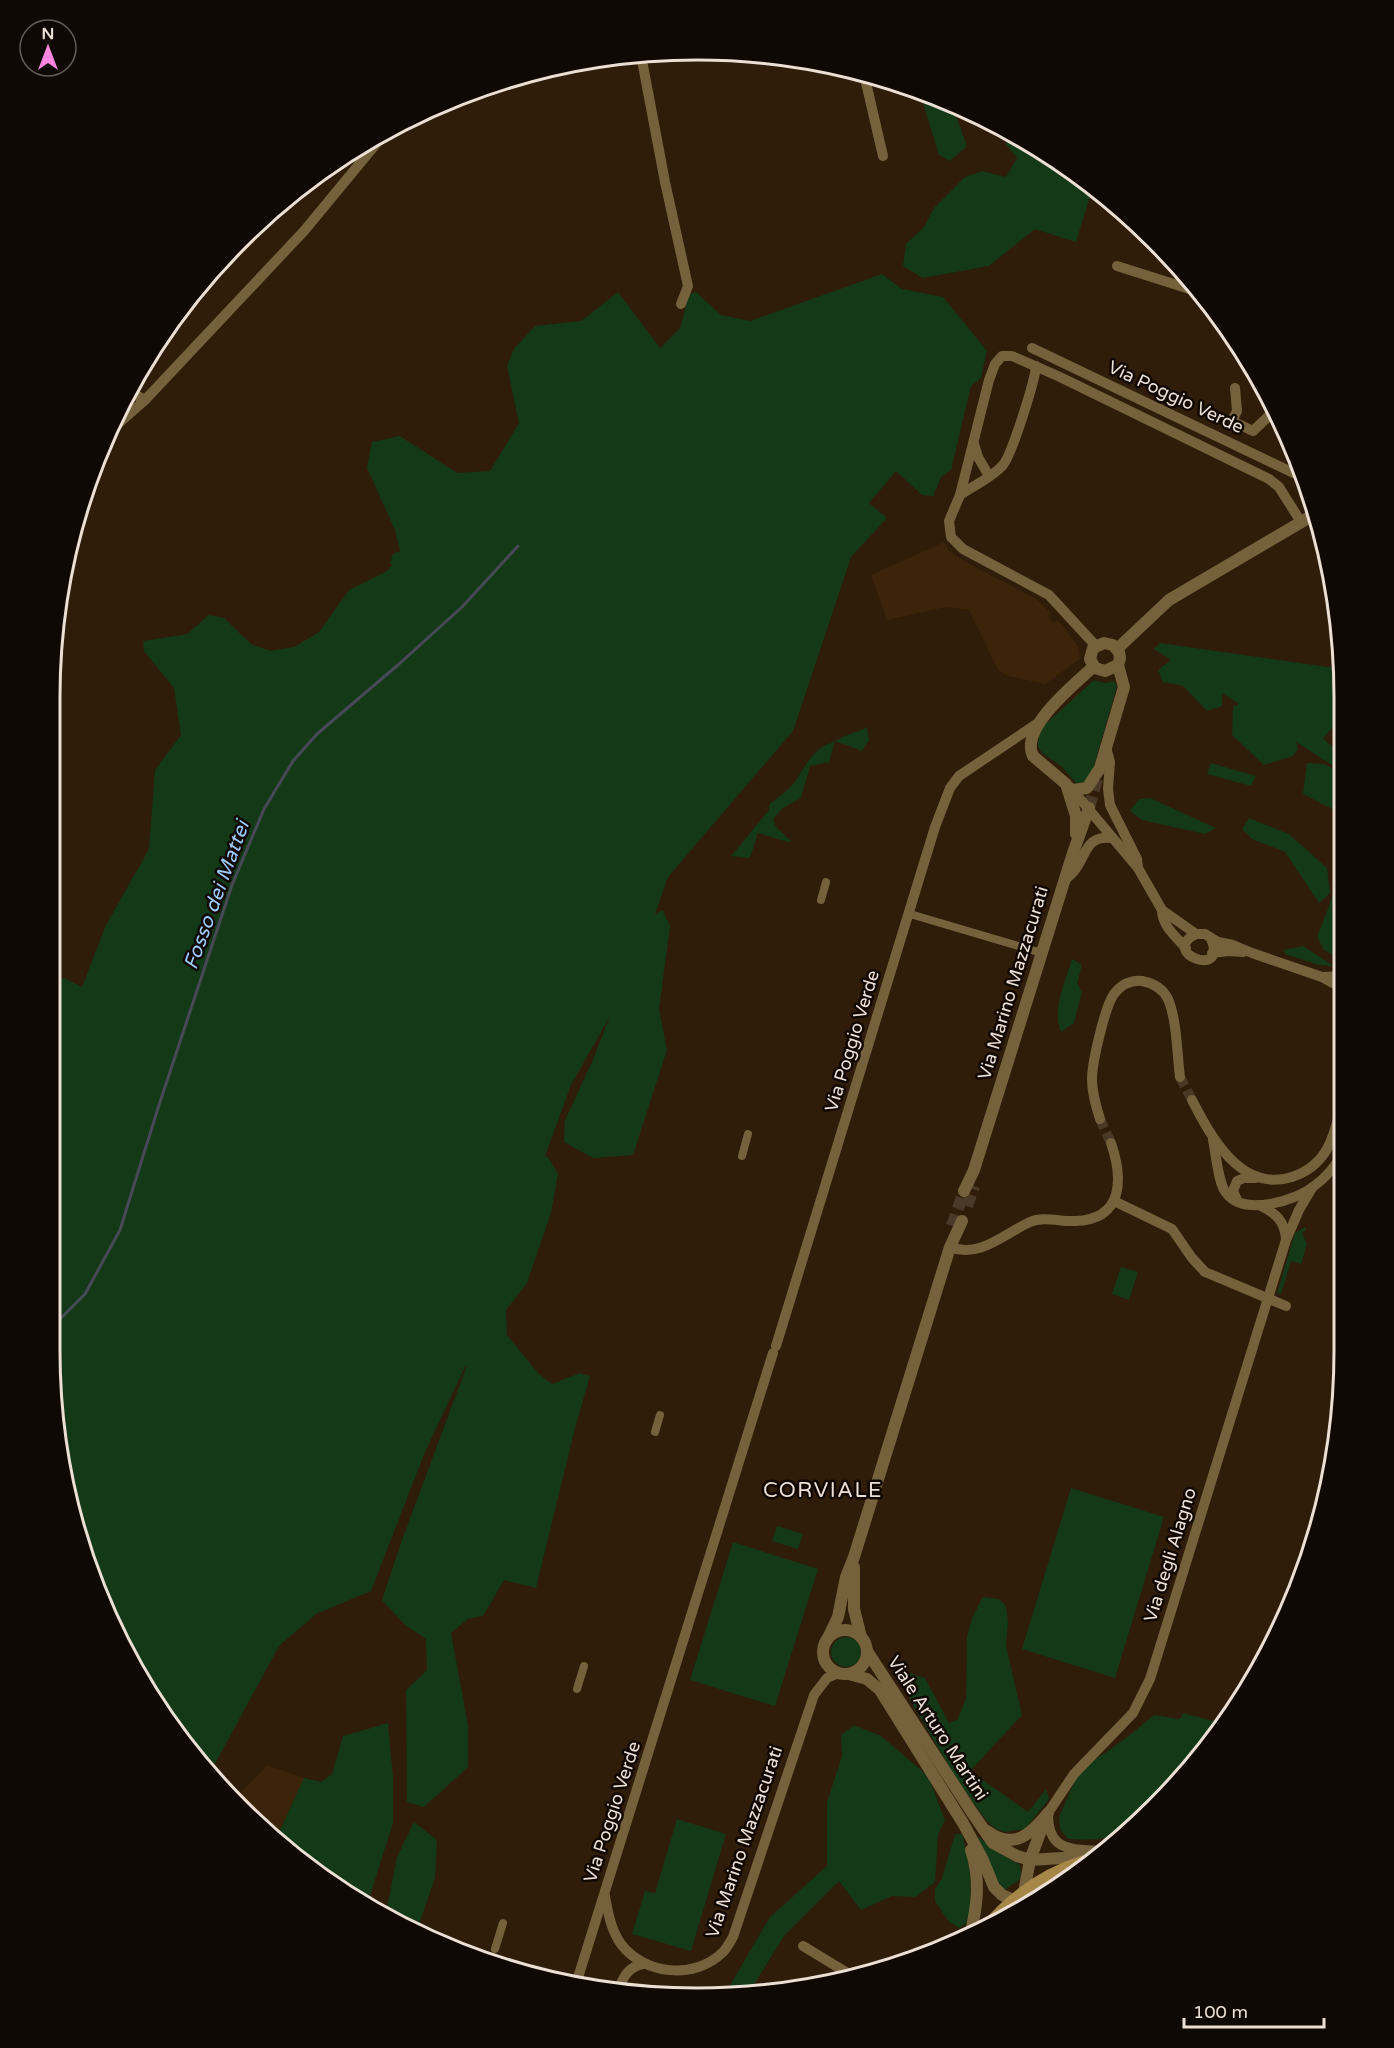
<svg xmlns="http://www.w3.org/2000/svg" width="1394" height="2048" font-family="'Varela Round',sans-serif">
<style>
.built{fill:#3c240a}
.green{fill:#143917}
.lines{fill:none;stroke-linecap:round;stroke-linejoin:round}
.stream{stroke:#474956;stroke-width:3}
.minor-tunnel{stroke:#4b3927;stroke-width:10;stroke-dasharray:10 5;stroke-linecap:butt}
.tertiary-tunnel{stroke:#4b3927;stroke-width:12;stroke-dasharray:12 6;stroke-linecap:butt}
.pedestrian{stroke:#75623c;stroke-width:8}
.minor{stroke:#75623c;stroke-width:10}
.tertiary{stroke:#75623c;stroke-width:12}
.secondary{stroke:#a68747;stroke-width:14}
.labels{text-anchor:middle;stroke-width:5;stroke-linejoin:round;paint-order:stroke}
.street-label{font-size:18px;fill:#ecdfd4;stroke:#100803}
.water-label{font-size:20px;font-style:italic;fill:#9ecbfb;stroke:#100803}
.quarter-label{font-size:21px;letter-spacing:1.5px;fill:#ecdfd4;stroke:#100803}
.rim{fill:none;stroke:#ecdfd4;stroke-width:3}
</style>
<rect width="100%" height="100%" fill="#2f1c09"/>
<g class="built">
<path d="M 944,542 L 949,551 L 969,564 L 1035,598 L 1051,613 L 1048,617 L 1054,623 L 1058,620 L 1078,646 L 1080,659 L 1045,684 L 1008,676 L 998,670 L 969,610 L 946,607 L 887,620 L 871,575 Z"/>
<path d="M 267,1765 L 304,1778 L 275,1841 L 233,1801 Z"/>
</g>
<g class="green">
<path d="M 923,92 L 951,102 L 967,146 L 950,161 L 939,155 L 922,100 Z"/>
<path d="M 1011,134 L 1056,158 L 1109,201 L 1090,196 L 1076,242 L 1035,229 L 989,266 L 923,278 L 903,266 L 906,244 L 924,227 L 934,208 L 965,177 L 982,171 L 1006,177 L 1017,158 L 1006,144 Z"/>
<path d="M 882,274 L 902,289 L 943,297 L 987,351 L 981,378 L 971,386 L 951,470 L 941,477 L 933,496 L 922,495 L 896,471 L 869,503 L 887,518 L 851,557 L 793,731 L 668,877 L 655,914 L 663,910 L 670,926 L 659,1009 L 667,1050 L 633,1155 L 593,1158 L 564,1142 L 565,1120 L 592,1062 L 610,1016 L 571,1085 L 545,1156 L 548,1157 L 558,1174 L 551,1213 L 527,1283 L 506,1310 L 507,1335 L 538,1373 L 552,1384 L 580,1373 L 590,1376 L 575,1428 L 536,1588 L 504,1580 L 483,1616 L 468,1619 L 451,1633 L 468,1725 L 468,1767 L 424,1807 L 407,1802 L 406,1690 L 427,1670 L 426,1639 L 405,1625 L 382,1600 L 402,1540 L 466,1368 L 466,1365 L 425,1452 L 371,1591 L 316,1614 L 279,1646 L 210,1773 L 159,1711 L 84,1559 L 55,1436 L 52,980 L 64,978 L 82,987 L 106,925 L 149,849 L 155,770 L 181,735 L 174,688 L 144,651 L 143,641 L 187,634 L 209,615 L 224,618 L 251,644 L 270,651 L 294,647 L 319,632 L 349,590 L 387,571 L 392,565 L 390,563 L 393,554 L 400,551 L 395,530 L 367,468 L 372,442 L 400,436 L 457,473 L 490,471 L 519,423 L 507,366 L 514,349 L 535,326 L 581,321 L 618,292 L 660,348 L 680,328 L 689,295 L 696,292 L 721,315 L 750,321 Z"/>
<path d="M 1160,643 L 1342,669 L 1344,716 L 1323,738 L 1344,758 L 1344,773 L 1296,742 L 1298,749 L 1293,756 L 1264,765 L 1232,735 L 1233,707 L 1239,704 L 1222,693 L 1222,706 L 1207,711 L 1183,686 L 1163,682 L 1158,670 L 1171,660 L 1154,649 Z"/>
<path d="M 1094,680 L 1105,683 L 1114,681 L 1117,686 L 1091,776 L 1089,782 L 1077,784 L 1061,766 L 1042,753 L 1038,747 L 1038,740 L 1041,728 Z"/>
<path d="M 867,727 L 869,740 L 862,751 L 835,741 L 829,762 L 810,766 L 801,798 L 783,808 L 773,819 L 776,827 L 792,842 L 788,842 L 758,833 L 750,858 L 731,856 L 769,810 L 769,805 C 777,798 787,791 794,783 C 804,769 814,746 832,743 C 838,737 857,733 867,727 Z"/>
<path d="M 1211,763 L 1256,776 L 1251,786 L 1207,774 Z"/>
<path d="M 1307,763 L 1324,764 L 1344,775 L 1344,815 L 1303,794 Z"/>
<path d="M 1150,798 L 1216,828 L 1205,834 L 1142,820 L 1130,811 L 1139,799 Z"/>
<path d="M 1249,818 L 1289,834 L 1327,868 L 1330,893 L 1319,903 L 1285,852 L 1252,839 L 1242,829 Z"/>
<path d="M 1344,839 L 1344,961 L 1324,950 L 1317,936 C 1331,904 1341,874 1344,839 Z"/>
<path d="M 1303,946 L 1334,966 L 1319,965 L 1285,954 L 1283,950 Z"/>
<path d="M 1072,959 L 1082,965 L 1077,983 L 1082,992 L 1074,1023 L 1061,1032 C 1052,1009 1065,982 1072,959 Z"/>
<path d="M 1305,1227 L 1306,1230 L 1302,1233 L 1307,1244 L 1301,1264 L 1291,1261 L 1281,1294 L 1277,1293 L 1295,1233 Z"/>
<path d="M 1121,1267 L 1138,1272 L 1129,1300 L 1112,1294 Z"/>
<path d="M 1071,1488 L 1164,1517 L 1115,1678 L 1022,1649 Z"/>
<path d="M 777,1526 L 803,1534 L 798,1549 L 772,1541 Z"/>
<path d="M 733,1542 L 818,1569 L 775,1706 L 690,1680 Z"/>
<path d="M 983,1597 L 999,1599 L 1006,1606 L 1008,1622 L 1006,1646 L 1022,1715 L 970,1771 L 1028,1812 L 1046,1789 L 1049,1799 L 1025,1829 L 1005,1832 L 996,1829 L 986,1820 L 957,1780 L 910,1700 L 908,1681 L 910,1673 L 925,1678 L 949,1723 L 957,1720 L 966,1699 L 967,1637 L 972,1618 Z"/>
<circle cx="846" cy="1652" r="15"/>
<path d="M 1183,1713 L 1214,1721 L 1227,1721 C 1200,1753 1159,1814 1123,1833 C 1109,1840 1084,1840 1068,1839 L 1060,1829 L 1059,1817 L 1079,1771 L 1126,1738 L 1154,1715 L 1180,1719 Z"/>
<path d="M 388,1723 L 393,1777 L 393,1823 L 368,1902 L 303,1864 L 275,1841 L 304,1778 L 321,1782 L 332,1774 L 343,1736 Z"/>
<path d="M 854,1725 L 881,1736 L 928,1776 L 945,1820 L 938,1835 L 935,1882 L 915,1897 L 892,1896 L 861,1910 L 839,1881 L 784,1936 L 750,1991 L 726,1992 L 770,1917 L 827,1866 L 827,1802 L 842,1756 L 841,1735 Z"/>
<path d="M 677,1819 L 726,1834 L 691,1951 L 632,1934 L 645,1891 L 655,1893 Z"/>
<path d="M 414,1822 L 437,1840 L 435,1878 L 417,1930 L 386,1913 L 397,1857 Z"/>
<path d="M 955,1834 L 962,1834 L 971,1869 L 970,1920 L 960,1928 L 949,1922 L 935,1901 L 935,1889 L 942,1878 Z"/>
<path d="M 979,1837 L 994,1850 L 1020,1865 L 1022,1878 L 1004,1890 L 999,1889 L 978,1838 Z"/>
</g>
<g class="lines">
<path class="stream" d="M 54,1325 L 85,1294 L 120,1230 L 159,1105 L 232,885 L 264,809 L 293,761 L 317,734 L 399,664 L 462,607 L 518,546"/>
<g class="minor-tunnel">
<path d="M 1180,1077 L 1192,1100"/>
<path d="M 1100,1119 L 1111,1143"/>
</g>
<g class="tertiary-tunnel">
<path d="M 1089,808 L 1099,772"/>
<path d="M 967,1206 L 974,1186"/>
<path d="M 952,1226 L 964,1191"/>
</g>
<g class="pedestrian">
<path d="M 821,900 L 826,882"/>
<path d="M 910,914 L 1042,953"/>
<path d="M 742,1156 L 748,1134"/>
<path d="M 655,1432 L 660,1415"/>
<path d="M 577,1689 L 584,1666"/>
<path d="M 495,1949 L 503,1923"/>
</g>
<g class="minor">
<path d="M 641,55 L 665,182 L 688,286 L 681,304"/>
<path d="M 864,74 L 883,156"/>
<path d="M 1117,266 L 1199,292"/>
<path d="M 1032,348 L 1304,478"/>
<path d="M 1235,388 L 1237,411 L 1232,421 L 1253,431 L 1271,414 L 1274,409"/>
<path d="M 128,391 L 145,400"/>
<path d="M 110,431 L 145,400 L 304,231 L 385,133"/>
<path d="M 974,444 L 978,457 L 989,476"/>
<path d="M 960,495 C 974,485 992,478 1003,465 C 1012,454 1035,381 1036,366"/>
<path d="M 1096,646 L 1049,595 L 963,549 L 951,537 L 949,521 L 960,495 L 989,380 L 995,364 L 1002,356 L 1012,356 L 1060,377 L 1269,479 L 1279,487 L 1301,522"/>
<path d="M 1106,747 L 1110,762 L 1108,789 L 1110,805 L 1137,859 L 1138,868"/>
<path d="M 1070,787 L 1138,868 L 1162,910 C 1162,926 1176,937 1186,948"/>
<path d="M 1064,881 C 1068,877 1072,874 1075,870 C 1087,854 1086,835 1112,838"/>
<path d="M 1162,910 L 1196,934 L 1205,934 L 1218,942 L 1233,945 L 1252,953 L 1322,977 L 1344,989"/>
<path d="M 1196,934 C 1158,953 1229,979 1211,939"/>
<path d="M 1212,953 L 1228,951 L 1243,952"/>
<path d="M 1322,977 L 1344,976"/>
<path d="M 1192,1100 C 1211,1137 1241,1193 1292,1177 C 1307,1172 1319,1163 1327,1149 C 1336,1133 1339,1113 1344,1096"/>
<path d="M 1100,1119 C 1096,1106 1092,1093 1092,1079 C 1092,1063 1105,1006 1114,994 C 1121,985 1131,980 1142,981 C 1153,983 1163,989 1168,999 C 1177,1020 1177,1054 1180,1077"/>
<path d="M 1213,1140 C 1216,1153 1218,1185 1227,1194 C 1245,1216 1296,1201 1314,1186 C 1327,1177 1337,1164 1344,1151"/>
<path d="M 1114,1201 L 1172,1229 L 1192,1258 L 1205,1272 L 1286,1306"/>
<path d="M 1238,1202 L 1233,1191 L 1237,1181 L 1244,1178 L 1256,1178"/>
<path d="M 1259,1205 C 1276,1213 1285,1221 1286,1240"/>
<path d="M 950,1247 C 980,1259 1005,1233 1030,1222 C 1044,1216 1061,1222 1076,1221 C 1124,1219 1123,1178 1111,1143"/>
<path d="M 776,1346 L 935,827 L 950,788 L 959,776 L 1038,723"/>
<path d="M 1099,1851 C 1069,1849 1048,1851 1048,1813 L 1074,1774 L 1133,1713 L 1150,1679 L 1286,1240 L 1299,1210 L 1312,1188"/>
<path d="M 605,1896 C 608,1913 611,1930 621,1944 C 644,1975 695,1980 723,1952 C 727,1948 730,1942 733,1937 L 814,1695 L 827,1678 L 839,1673"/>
<path d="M 803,1946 L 854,1977"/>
<path d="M 576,1984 L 773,1353"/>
<path d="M 618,1991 C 623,1977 628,1967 643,1964"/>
</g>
<g class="tertiary">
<path d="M 1117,649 L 1169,600 L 1315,514"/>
<path d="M 1073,790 L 1087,788 L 1100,768 L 1124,687 L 1118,665 L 1120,658 L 1119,652 L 1113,645 L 1104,643 L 1093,648 L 1090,659 L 1095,668 L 1105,671 L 1118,665"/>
<path d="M 1076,834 L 1076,816 L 1066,784 L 1033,756 C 1019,728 1075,684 1093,667"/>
<path d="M 964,1191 L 974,1170 L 1073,853 L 1089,808"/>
<path d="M 854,1567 L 854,1609 L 861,1637"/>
<circle cx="845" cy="1652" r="22"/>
<path d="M 827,1640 L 838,1617 L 846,1577 L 854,1557 L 950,1247 L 962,1221"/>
<path d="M 867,1651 L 971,1811 L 993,1843 L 1017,1856 L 1030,1860 L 1093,1856"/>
<path d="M 849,1674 L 867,1679 L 880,1690 L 963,1823 L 982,1858 L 994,1887 L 1002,1895 L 1013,1900"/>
<path d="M 987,1831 C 1014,1851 1031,1834 1048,1813"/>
<path d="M 1024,1892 L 1030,1860 L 1043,1825"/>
<path d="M 970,1937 C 977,1906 981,1880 971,1850"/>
</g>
<path class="secondary" d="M 986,1929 C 1012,1898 1046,1874 1085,1862"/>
</g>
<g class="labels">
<g class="street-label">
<text transform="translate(1176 397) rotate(25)" y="6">Via Poggio Verde</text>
<text transform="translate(1013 983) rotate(-73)" y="6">Via Marino Mazzacurati</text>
<text transform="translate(852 1041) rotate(-73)" y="6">Via Poggio Verde</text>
<text transform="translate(1170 1555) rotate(-73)" y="6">Via degli Alagno</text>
<text transform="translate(938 1728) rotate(57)" y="6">Viale Arturo Martini</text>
<text transform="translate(612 1812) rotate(-72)" y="6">Via Poggio Verde</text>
<text transform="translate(744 1842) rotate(-71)" y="6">Via Marino Mazzacurati</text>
</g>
<g class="water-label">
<text transform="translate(216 895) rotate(-70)" y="7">Fosso dei Mattei</text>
</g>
<g class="quarter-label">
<text x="823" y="1497">CORVIALE</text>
</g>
</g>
<path d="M0 0H1394V2048H0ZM697 60H697A637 637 0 0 1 1334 697V1351A637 637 0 0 1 697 1988H697A637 637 0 0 1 60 1351V697A637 637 0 0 1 697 60Z" fill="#100803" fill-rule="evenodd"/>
<path class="rim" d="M697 60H697A637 637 0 0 1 1334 697V1351A637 637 0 0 1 697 1988H697A637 637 0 0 1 60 1351V697A637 637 0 0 1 697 60Z"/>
<g transform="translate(48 48)"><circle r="28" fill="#100803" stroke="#685e57" stroke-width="1.5"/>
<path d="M0-4.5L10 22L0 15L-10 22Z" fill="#fd86e1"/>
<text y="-9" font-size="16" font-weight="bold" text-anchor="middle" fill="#ecdfd4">N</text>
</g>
<path d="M1184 2018v9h140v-9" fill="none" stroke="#ecdfd4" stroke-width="3"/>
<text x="1193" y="2018" font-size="18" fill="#ecdfd4" stroke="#100803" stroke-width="4.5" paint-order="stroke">100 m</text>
</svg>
